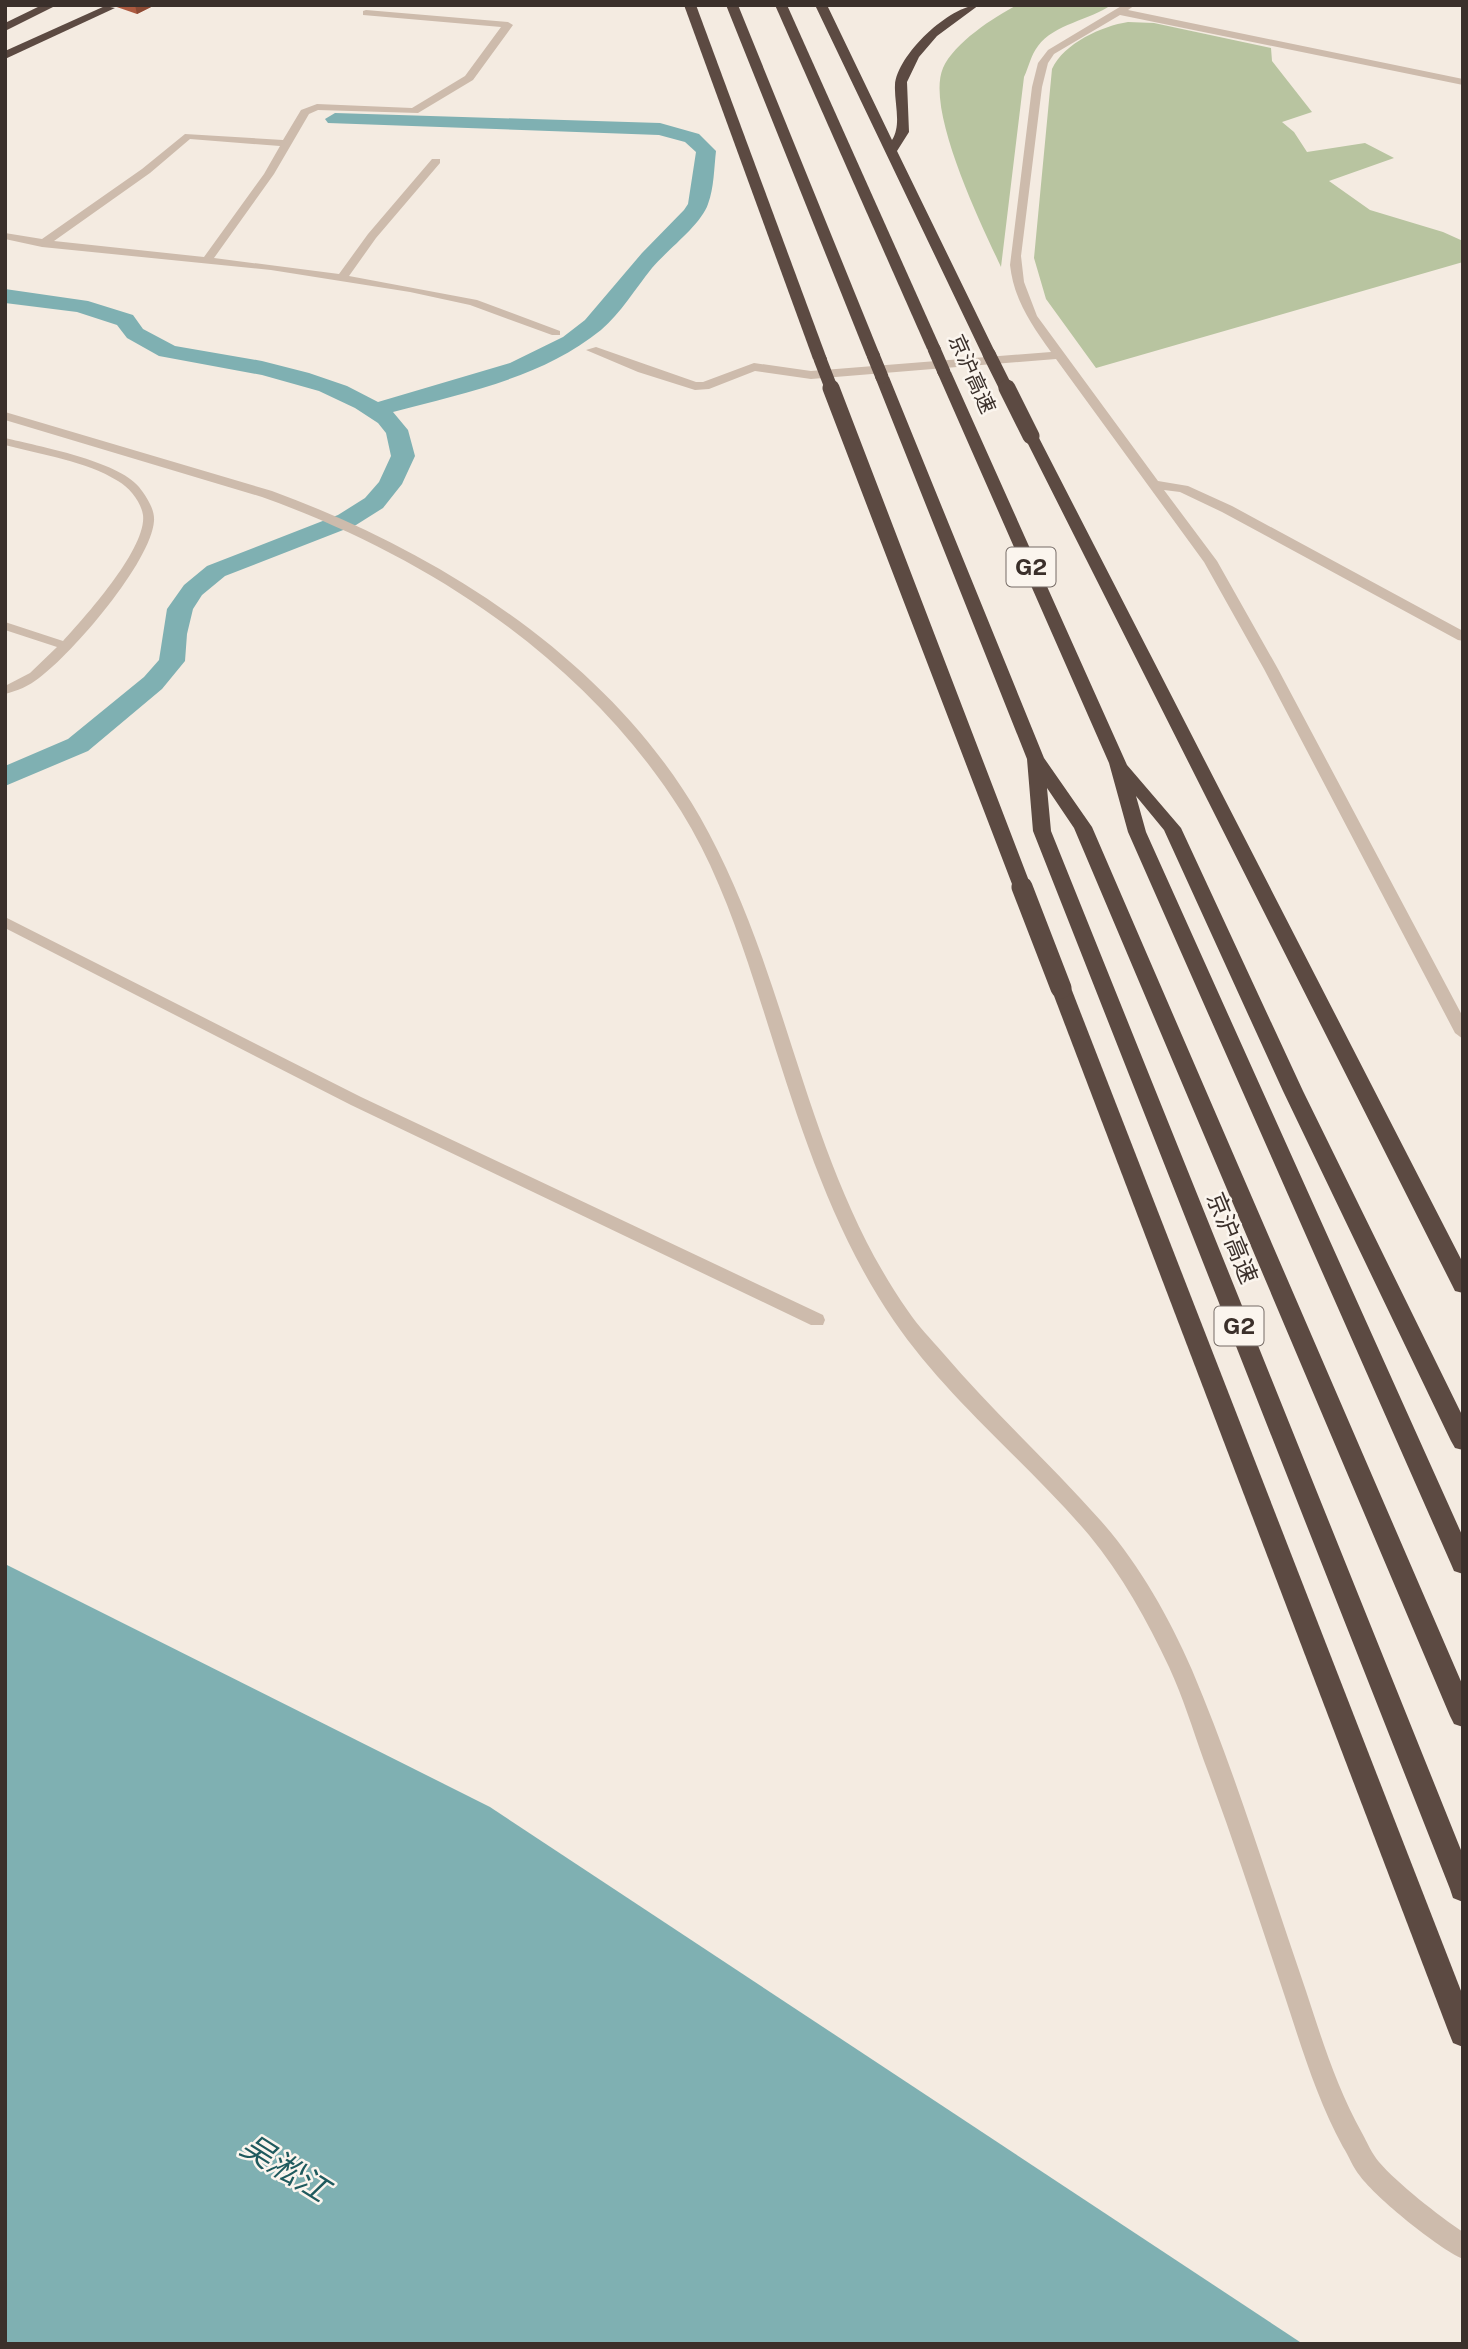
<svg xmlns="http://www.w3.org/2000/svg" width="1468" height="2349" font-family="'Public Sans','Noto Sans SC',sans-serif">
<style>
.green{fill:#b8c4a0}
.water{fill:#7fb0b2}
.lines{fill:none;stroke-linecap:round;stroke-linejoin:round}
.canal{fill:#7fb0b2;fill-rule:evenodd}
.lane{fill:#cdbbac;fill-rule:evenodd}
.street{fill:#cdbbac;fill-rule:evenodd}
.highway{fill:#5c4a42;fill-rule:evenodd}
.highway-bridge-far2{stroke:#5c4a42;stroke-width:13}
.highway-bridge-far1{stroke:#5c4a42;stroke-width:17}
.highway-bridge{stroke:#5c4a42;stroke-width:21}
.wall{fill:#ac5a40}
.shaded-wall{fill:#8c4a34}
.labels{text-anchor:middle;stroke-width:5;stroke-linejoin:round;paint-order:stroke}
.far-street-label{font-size:21px;fill:#3b302b;stroke:#fbf5ee}
.shield{fill:#fbf5ee;stroke:#756b66;stroke-width:2}
.shield-label{font-size:23px;font-weight:bold;fill:#3b302b}
.street-label{font-size:24px;fill:#3b302b;stroke:#fbf5ee}
.near-water-label{font-size:32px;font-style:italic;fill:#1f5a5e;stroke:#fbf5ee}
</style>
<rect width="100%" height="100%" fill="#f4ebe1"/>
<g class="green">
<path d="M 1017,5 L 1111,5 C 1090,20 1054,24 1038,46 C 1031,55 1029,66 1024,77 L 1001,267 C 982,226 925,110 943,68 C 954,43 994,17 1017,5 Z"/>
<path d="M 1128,22 L 1154,23 L 1271,48 L 1272,61 L 1312,112 L 1282,122 L 1294,132 L 1307,152 L 1365,143 L 1394,158 L 1329,181 L 1370,210 L 1443,232 L 1463,241 L 1463,262 L 1096,368 L 1046,299 L 1034,258 L 1052,69 C 1064,43 1102,26 1128,22 Z"/>
</g>
<path class="water" d="M 5,1564 L 490,1807 L 1303,2344 L 5,2344 Z"/>
<g class="lines">
<path class="canal" d="M 335,113 L 660,123 L 699,134 L 716,151 C 714,168 714,188 708,204 C 701,225 667,250 652,268 C 635,289 621,313 601,330 C 542,378 464,393 393,412 L 408,430 L 415,456 L 402,484 L 383,508 L 356,525 L 225,576 L 202,595 L 193,609 L 187,634 L 185,661 L 162,689 L 88,751 L 5,786 L 5,766 L 68,739 L 144,677 L 159,660 L 167,609 L 184,585 L 207,566 L 338,515 L 365,498 L 379,482 L 391,456 L 386,433 L 378,423 L 355,408 L 319,391 L 262,375 L 159,356 L 127,338 L 117,325 L 77,312 L 5,303 L 5,289 L 88,301 L 133,315 L 143,329 L 175,346 L 262,361 L 309,373 L 347,386 L 378,402 L 510,363 L 563,337 L 585,320 L 642,253 L 684,210 L 688,204 L 696,152 L 685,142 L 659,135 L 328,123 L 325,119 Z"/>
<g class="lane">
<path d="M 5,438 C 38,446 118,461 139,487 C 146,496 155,509 154,521 C 151,562 73,653 39,678 C 29,686 17,691 5,694 L 5,686 L 30,673 L 57,647 L 5,630 L 5,622 L 63,641 C 85,617 147,548 143,515 C 141,502 130,488 118,481 C 86,461 42,455 5,445 Z"/>
<path d="M 5,917 L 361,1097 L 823,1315 L 825,1320 L 823,1325 L 811,1325 L 351,1105 L 5,928 Z"/>
</g>
<g class="street">
<path d="M 1123,5 L 1135,5 L 1128,10 L 1463,79 L 1463,85 L 1120,15 L 1054,54 L 1048,63 L 1042,87 L 1021,256 L 1024,282 L 1037,316 L 1158,481 L 1188,486 L 1232,506 L 1463,631 L 1463,641 L 1458,640 L 1222,512 L 1180,492 L 1164,490 L 1217,561 L 1278,669 L 1463,1017 L 1463,1039 L 1455,1033 L 1264,669 L 1204,562 L 1056,359 L 811,379 L 755,371 L 709,389 L 695,390 L 638,372 L 586,350 L 596,347 L 696,382 L 703,382 L 754,363 L 811,371 L 1051,352 C 1031,324 1014,300 1010,265 L 1032,87 L 1038,63 L 1048,50 Z"/>
<path d="M 366,10 L 508,22 L 513,25 L 473,80 L 418,113 L 318,110 L 309,114 L 274,174 L 214,258 L 339,274 L 368,234 L 432,159 L 440,159 L 440,163 L 376,238 L 349,276 L 477,300 L 560,331 L 560,335 L 552,335 L 470,305 L 410,292 L 271,270 L 42,247 L 5,239 L 5,233 L 42,239 L 142,169 L 185,134 L 283,140 L 301,110 L 317,104 L 412,108 L 465,76 L 501,27 L 363,15 L 363,11 ZM 190,139 L 280,146 L 264,174 L 204,257 L 54,241 L 150,173 Z"/>
<path d="M 5,412 L 272,491 C 439,552 609,659 700,817 C 725,861 745,909 762,957 C 805,1078 833,1204 908,1311 C 918,1326 931,1339 943,1353 C 993,1412 1050,1463 1101,1521 C 1139,1564 1169,1617 1192,1670 C 1236,1774 1269,1884 1306,1991 C 1322,2040 1337,2088 1362,2133 C 1367,2142 1372,2154 1379,2162 C 1397,2183 1439,2216 1463,2232 L 1463,2259 C 1438,2248 1376,2198 1360,2176 C 1353,2168 1349,2156 1343,2147 C 1318,2101 1303,2052 1287,2003 C 1260,1922 1234,1841 1204,1761 C 1193,1730 1183,1697 1169,1667 C 1147,1620 1122,1575 1089,1535 C 1027,1462 949,1401 894,1321 C 820,1213 789,1086 748,963 C 731,912 710,857 681,811 C 585,659 429,557 262,497 L 5,420 Z"/>
</g>
<g class="highway">
<path d="M 42,5 L 57,5 L 5,31 L 5,23 Z"/>
<path d="M 684,5 L 696,5 L 827,359 L 825,362 L 820,363 L 813,359 Z"/>
<path d="M 726,5 L 738,5 L 880,355 L 878,358 L 868,358 L 866,355 Z"/>
<path d="M 775,5 L 787,5 L 941,349 L 939,352 L 934,353 L 927,349 Z"/>
<path d="M 815,5 L 827,5 L 892,140 C 902,124 894,103 895,85 C 897,55 950,5 979,5 L 937,36 L 919,57 L 907,82 L 909,132 L 897,151 L 996,354 L 994,357 L 984,357 L 982,354 Z"/>
<path d="M 105,6 L 115,8 L 5,59 L 5,51 Z"/>
<path d="M 944,368 L 951,372 L 1127,765 L 1181,828 L 1303,1091 L 1463,1417 L 1463,1450 L 1455,1448 L 1451,1441 L 1283,1091 L 1164,830 L 1136,796 L 1146,832 L 1463,1537 L 1463,1574 L 1454,1571 L 1451,1564 L 1128,832 L 1109,763 L 937,372 Z"/>
<path d="M 882,373 L 889,377 L 1044,758 L 1092,827 L 1463,1686 L 1463,1727 L 1454,1724 L 1450,1716 L 1074,828 L 1047,788 L 1051,831 L 1463,1855 L 1463,1902 L 1453,1898 L 1450,1889 L 1033,831 L 1027,759 L 875,377 Z"/>
<path d="M 1031,432 L 1038,436 L 1463,1263 L 1463,1293 L 1455,1291 L 1452,1285 L 1024,436 Z"/>
<path d="M 1061,981 L 1068,983 L 1071,988 L 1463,1996 L 1463,2047 L 1453,2043 L 1449,2033 L 1051,988 L 1054,983 Z"/>
</g>
<g class="highway-bridge-far2">
<path d="M 934,349 L 944,372"/>
<path d="M 989,354 L 1007,390"/>
<path d="M 873,355 L 882,377"/>
<path d="M 820,359 L 832,390"/>
</g>
<g class="highway-bridge-far1">
<path d="M 831,388 L 1023,889"/>
<path d="M 1007,388 L 1031,436"/>
</g>
<path class="highway-bridge" d="M 1022,887 L 1061,988"/>
</g>
<path class="wall" d="M 111,5 L 155,5 L 137,14 Z"/>
<path class="shaded-wall" d="M 135,5 L 155,5 L 137,14 Z"/>
<g class="labels">
<g class="far-street-label">
<text transform="translate(972 374) rotate(66)" y="7">京沪高速</text>
</g>
<g class="shield">
<rect x="1006.5" y="547.5" width="49" height="39" rx="5"/>
<rect x="1214.5" y="1306.5" width="49" height="39" rx="5"/>
</g>
<g class="shield-label">
<text x="1031" y="575">G2</text>
<text x="1239" y="1334">G2</text>
</g>
<g class="street-label">
<text transform="translate(1232 1238) rotate(68)" y="8">京沪高速</text>
</g>
<g class="near-water-label">
<text transform="translate(285 2168) rotate(32)" y="11">吴淞江</text>
</g>
</g>
<rect width="1468" height="2349" fill="none" stroke="#3b302b" stroke-width="14"/>
</svg>
